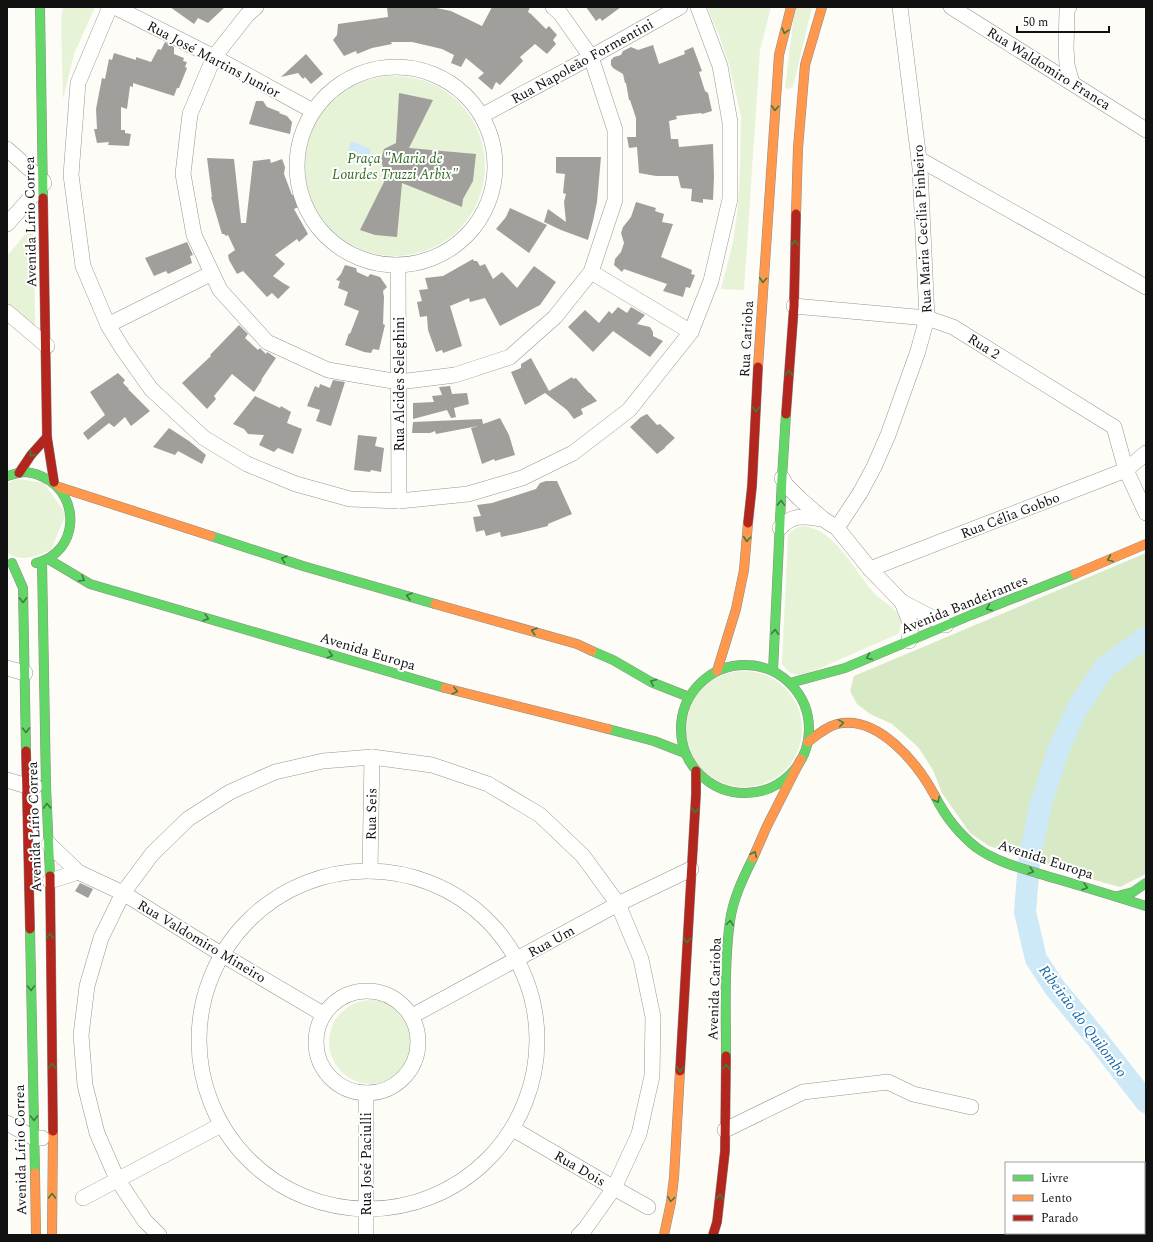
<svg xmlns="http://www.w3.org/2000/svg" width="1153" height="1242" font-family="Spectral,serif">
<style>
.green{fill:#e7f3d7}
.forest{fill:#d8eac5}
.water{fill:#cde8f7}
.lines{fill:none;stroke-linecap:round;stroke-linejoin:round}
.river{stroke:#cde8f7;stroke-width:22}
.building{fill:#a19f9c}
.street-casing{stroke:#979795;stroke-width:16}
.fast-casing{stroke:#8e8d8b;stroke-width:10}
.slow-casing{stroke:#8e8d8b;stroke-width:10}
.jam-casing{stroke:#8e8d8b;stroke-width:10}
.street{stroke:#fffffe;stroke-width:15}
.fast{stroke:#63d668;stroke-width:9}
.slow{stroke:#ff974d;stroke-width:9}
.jam{stroke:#b3261e;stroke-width:9}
.oneway{stroke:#3e7d41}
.labels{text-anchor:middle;stroke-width:4;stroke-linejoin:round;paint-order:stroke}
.street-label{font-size:14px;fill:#111;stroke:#fff}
.park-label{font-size:14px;font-style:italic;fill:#2f6b1f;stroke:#fff}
.water-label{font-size:15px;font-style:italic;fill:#1768a6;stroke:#fff}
</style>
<rect width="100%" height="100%" fill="#fdfcf7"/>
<g class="green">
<path d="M 63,7 L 95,7 L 74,54 L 63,99 L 61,20 Z"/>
<path d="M 708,7 L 771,7 L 760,50 L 744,290 L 721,289 L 733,242 L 738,206 L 740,170 L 741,116 L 729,64 L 719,35 L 709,12 Z"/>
<path d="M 795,7 L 812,7 L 793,87 L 788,89 L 785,88 Z"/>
<circle cx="395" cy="166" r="90"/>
<path d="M 31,230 L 34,230 L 35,326 L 33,327 L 7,309 L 7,256 L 27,232 Z"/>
<path d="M 18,479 L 44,483 L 66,514 L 51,550 C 34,556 25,563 7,553 L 7,483 Z"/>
<path d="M 804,526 C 836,530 855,572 874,593 C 881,601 894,606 899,616 C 902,622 901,628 898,634 L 802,676 L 790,673 L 782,664 L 788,535 C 793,530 797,527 804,526 Z"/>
<circle cx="744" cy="729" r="58"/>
<circle cx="371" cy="1042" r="42"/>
</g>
<path class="forest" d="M 1146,553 L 1146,874 L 1120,887 L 1087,878 L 989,846 L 970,833 L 942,793 L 933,770 L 918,747 L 892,724 L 870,714 L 857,704 L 850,691 L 854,676 Z"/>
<path class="water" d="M 351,141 L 371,149 L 367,164 L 346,161 Z"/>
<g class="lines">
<path class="river" d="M 1146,637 L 1104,668 L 1077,709 L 1059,748 L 1040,807 L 1029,862 L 1025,912 L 1036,959 L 1055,988 L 1093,1034 L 1146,1102"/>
</g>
<g class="building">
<path d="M 170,7 L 225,7 L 208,23 L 198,18 L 194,24 Z"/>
<path d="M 387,7 L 432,7 L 451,11 L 482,26 L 492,7 L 530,7 L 528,12 L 531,14 L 546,29 L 549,26 L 557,35 L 553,40 L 556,44 L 547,54 L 535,44 L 520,57 L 523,61 L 500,85 L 496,82 L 492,90 L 478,78 L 484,73 L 466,58 L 461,67 L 451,63 L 454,55 L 442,49 L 412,42 L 391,42 L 392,44 L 372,48 L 357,54 L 356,51 L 344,56 L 333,40 L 337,35 L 338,24 L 388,17 Z"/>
<path d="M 586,7 L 621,7 L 602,21 L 600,18 L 596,21 Z"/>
<path d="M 165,42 L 174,47 L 174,54 L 184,58 L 183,61 L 187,62 L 185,67 L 187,68 L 179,88 L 177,88 L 174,96 L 133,83 L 133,87 L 130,86 L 127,109 L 121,107 L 121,130 L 125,130 L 125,133 L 131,134 L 129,146 L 108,145 L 109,142 L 97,143 L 94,129 L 97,129 L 96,109 L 102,78 L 105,79 L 109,59 L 112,60 L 114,53 L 136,60 L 136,57 L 151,62 L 158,49 L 161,50 Z"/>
<path d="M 653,45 L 659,64 L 685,54 L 684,51 L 693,47 L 702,71 L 699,72 L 705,91 L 708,93 L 712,111 L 702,114 L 701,113 L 676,116 L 677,119 L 669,121 L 671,139 L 678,139 L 679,147 L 713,144 L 714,177 L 713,200 L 703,199 L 703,203 L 691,201 L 692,189 L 681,188 L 678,176 L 656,176 L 639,173 L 637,147 L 629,148 L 627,137 L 636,137 L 636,118 L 630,100 L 629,100 L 626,83 L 625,83 L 623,74 L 613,68 L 611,65 L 611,60 L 614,57 L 621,55 L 623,51 L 631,47 L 638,50 Z"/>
<path d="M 306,54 L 323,74 L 311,84 L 305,77 L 303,79 L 298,73 L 281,77 Z"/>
<path d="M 399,93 L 433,100 L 409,148 L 476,154 L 473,181 L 463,199 L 462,207 L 402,183 L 397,237 L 375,235 L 360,230 L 386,178 L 381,160 L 384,149 L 396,143 Z"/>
<path d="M 256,101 L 263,101 L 267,107 L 280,112 L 279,113 L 287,116 L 292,122 L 290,134 L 249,124 Z"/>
<path d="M 556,157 L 601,157 L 597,202 L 593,221 L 588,240 L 561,230 L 544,222 L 548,209 L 566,222 L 564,202 L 566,194 L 563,193 L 565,174 L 556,173 Z"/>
<path d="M 207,158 L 234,159 L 241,223 L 246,223 L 253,161 L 270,159 L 271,163 L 282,159 L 285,167 L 284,174 L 292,195 L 296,194 L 301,200 L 301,206 L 294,209 L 308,234 L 299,242 L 297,239 L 275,255 L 285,264 L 273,276 L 283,283 L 290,287 L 278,299 L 272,293 L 267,297 L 243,271 L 237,274 L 229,260 L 228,255 L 235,250 L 228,235 L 226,236 L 224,234 L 222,234 L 211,197 L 212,197 Z"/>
<path d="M 636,202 L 656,208 L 655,211 L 664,214 L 662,222 L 673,224 L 661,257 L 692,270 L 691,274 L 695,275 L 690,288 L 686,287 L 683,297 L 663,291 L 667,284 L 624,269 L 622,272 L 614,265 L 615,259 L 621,252 L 624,243 L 621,233 L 623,227 L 631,217 Z"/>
<path d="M 510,208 L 547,225 L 529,253 L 496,229 L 506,217 Z"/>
<path d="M 187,242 L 193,255 L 190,256 L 192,263 L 168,274 L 166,271 L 154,276 L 145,258 Z"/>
<path d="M 473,259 L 474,261 L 477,261 L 480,266 L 485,264 L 493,279 L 502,272 L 517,288 L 534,266 L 556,282 L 540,305 L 500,326 L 485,298 L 470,302 L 469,298 L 450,306 L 462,346 L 443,353 L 442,350 L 436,352 L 428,330 L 427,316 L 420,317 L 417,302 L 422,301 L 419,290 L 428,289 L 425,278 L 443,276 Z"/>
<path d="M 345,265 L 356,268 L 357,272 L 368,277 L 370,274 L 380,277 L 387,287 L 383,291 L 384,297 L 383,324 L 385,325 L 379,350 L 373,349 L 371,353 L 364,352 L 345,345 L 349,333 L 350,334 L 359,311 L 344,305 L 348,292 L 338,288 L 340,281 L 336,280 L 341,274 Z"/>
<path d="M 618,307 L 627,313 L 631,307 L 645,315 L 637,324 L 650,327 L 653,332 L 653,336 L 663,341 L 650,357 L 613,331 L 593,352 L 568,327 L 585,310 L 599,323 L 609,311 L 612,314 Z"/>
<path d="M 239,325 L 248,334 L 245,338 L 258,350 L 260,348 L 266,354 L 267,352 L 269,353 L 276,358 L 261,380 L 262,380 L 254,392 L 232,374 L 214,396 L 216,399 L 207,409 L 182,383 L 211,356 L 210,355 Z"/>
<path d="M 531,358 L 549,391 L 572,377 L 573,379 L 576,378 L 589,393 L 590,393 L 597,401 L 581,409 L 583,414 L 574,419 L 567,410 L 545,393 L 525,405 L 511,372 L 521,368 L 521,364 Z"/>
<path d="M 118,373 L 125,380 L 123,383 L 129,389 L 128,389 L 150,411 L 131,426 L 125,417 L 114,427 L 109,423 L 88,440 L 83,433 L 105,415 L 90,392 Z"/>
<path d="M 333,380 L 345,382 L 331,426 L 316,421 L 320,410 L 307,406 L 315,386 L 319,388 L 320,384 L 330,388 Z"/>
<path d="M 450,386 L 452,394 L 467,393 L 469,404 L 454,408 L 456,417 L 451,418 L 447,410 L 413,419 L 413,403 L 434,402 L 432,396 L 442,395 L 439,387 Z"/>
<path d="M 255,396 L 280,408 L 281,406 L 291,412 L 287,423 L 302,429 L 293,454 L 278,448 L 274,452 L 259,445 L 264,435 L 248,434 L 244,429 L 233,424 Z"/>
<path d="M 647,414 L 657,425 L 660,424 L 675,438 L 665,447 L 665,448 L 657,454 L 630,427 L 641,417 Z"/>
<path d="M 500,418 L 509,435 L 515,455 L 495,461 L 494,459 L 482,464 L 471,428 L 478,426 L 436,434 L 435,431 L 430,433 L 412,433 L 413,422 L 482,419 L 483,424 Z"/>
<path d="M 169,428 L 189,441 L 206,455 L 202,464 L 178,451 L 175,455 L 153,447 Z"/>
<path d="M 358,435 L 377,437 L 375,446 L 384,448 L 381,472 L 371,470 L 370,472 L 354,470 Z"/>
<path d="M 546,481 L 557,481 L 572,514 L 548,524 L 548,526 L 520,533 L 501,537 L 500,532 L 486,536 L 484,530 L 476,532 L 473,517 L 481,516 L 477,505 L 492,503 L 536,489 L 540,483 Z"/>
<path d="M 80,883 L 93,889 L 88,898 L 75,891 Z"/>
</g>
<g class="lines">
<defs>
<g id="street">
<path d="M 110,7 L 78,83 L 71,175 L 83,266 L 108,325 L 122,348 L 151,389 L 204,438 L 247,464 L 296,484 L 350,499 L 399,501 L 468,494 L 522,478 L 573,453 L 629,410 L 691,332 L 711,281 L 730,199 L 730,122 L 720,66 L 698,7"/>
<path d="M 115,7 L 214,57 L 313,111"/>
<path d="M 256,7 L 247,15 L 214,57 L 190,114 L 183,174 L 194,235 L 220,290 L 267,342 L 328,370 L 399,382 L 455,375 L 510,357 L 555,317 L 591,272 L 615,200 L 615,130 L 591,57 L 560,13 L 553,7"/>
<path d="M 951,7 L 1146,130"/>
<path d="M 1069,7 L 1067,11 L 1066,48 L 1067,65 L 1072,83"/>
<circle cx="396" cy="166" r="99"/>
<path d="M 483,115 L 591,57 L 680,7"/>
<path d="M 7,149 L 43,181"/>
<path d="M 919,159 L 1146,287"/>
<path d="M 7,224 L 44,183"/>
<path d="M 398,267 L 399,501"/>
<path d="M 591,272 L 691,332"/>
<path d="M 794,306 L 927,318 L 953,327 L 1114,427 L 1126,470 L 1146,513"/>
<path d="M 7,312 L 47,346"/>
<path d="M 108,325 L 212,273"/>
<path d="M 782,478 L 786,485 L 800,499 L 823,519 L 837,528 L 870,569 L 902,602 L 946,625"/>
<path d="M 780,528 C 793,513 806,517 823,519"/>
<path d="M 837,528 L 860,493 L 874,467 L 888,435 L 918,351 L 927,318 L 920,168 L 900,7"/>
<path d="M 870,569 L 1126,470 L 1146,453"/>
<path d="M 902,602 L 911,625 L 909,641"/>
<path d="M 7,668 L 25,673"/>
<path d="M 7,780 L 27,786 L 35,786"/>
<path d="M 49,844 L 78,872 L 123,893 L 221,954 L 323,1014"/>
<circle cx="368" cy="1040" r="169"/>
<path d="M 370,871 L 372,757"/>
<path d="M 50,881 L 78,872"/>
<circle cx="367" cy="1042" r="51"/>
<path d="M 412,1016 L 618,904 L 691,869"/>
<path d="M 366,1093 L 366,1235"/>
<path d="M 7,1123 L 34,1138 L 42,1138"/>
<path d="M 513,1129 L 614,1188 L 648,1207"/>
<path d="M 725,1130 L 803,1092 L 888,1082 L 913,1094 L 971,1107"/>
<path d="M 83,1198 L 221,1125"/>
<path d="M 159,1235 L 145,1221 L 117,1179 L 97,1133 L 85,1085 L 81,1035 L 87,986 L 101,938 L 123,893 L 152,854 L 188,819 L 230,792 L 275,772 L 323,761 L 372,757 L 432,765 L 488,784 L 540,815 L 583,856 L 618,904 L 641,959 L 653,1017 L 652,1076 L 639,1134 L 614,1188 L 585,1229 L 579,1235"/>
</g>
<g id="fast">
<path d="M 40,7 L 43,198"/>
<path d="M 7,476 C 12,475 17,473 22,472 C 29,472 37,474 43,477 C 82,495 79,553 36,563"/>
<path d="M 211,536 L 303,566 L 435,604"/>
<path d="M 48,559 L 90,584 L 445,688"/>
<path d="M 42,562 L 46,786 L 50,876"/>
<path d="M 12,563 L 23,588 L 26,751"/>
<path d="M 592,651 L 613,660 L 651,682 L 689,697"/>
<circle cx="745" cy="729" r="64"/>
<path d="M 773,671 L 782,478 L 786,414"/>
<path d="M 790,683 L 845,668 L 971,615 L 1075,574"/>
<path d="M 608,729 L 654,741 L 685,753"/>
<path d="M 935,796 C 945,816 959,834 977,848 C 998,863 1025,869 1050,877 C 1082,886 1114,896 1146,906"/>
<path d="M 1118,896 L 1133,892 L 1146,883"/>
<path d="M 30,929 L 35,1173"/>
<path d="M 726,1056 C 726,1013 724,964 730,921 C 733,899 743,878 753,858"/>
</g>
<g id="slow">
<path d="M 796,214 L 798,148 L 805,65 L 822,7"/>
<path d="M 758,367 L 779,55 L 791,7"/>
<path d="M 59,487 L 211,536"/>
<path d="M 1075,574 L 1146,544"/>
<path d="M 435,604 L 577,644 L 592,651"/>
<path d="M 717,671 L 736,609 L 744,570 L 748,523"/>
<path d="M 445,688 L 608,729"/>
<path d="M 808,742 C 817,735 826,727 837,724 C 878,714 918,764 935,796"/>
<path d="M 753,858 L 767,826 L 801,759"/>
<path d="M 35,1173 L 36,1235"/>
<path d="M 52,1235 L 53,1131"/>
<path d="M 664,1235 L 671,1202 L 674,1178 L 680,1071"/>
</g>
<g id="jam">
<path d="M 43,198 L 47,437 L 54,482"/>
<path d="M 786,414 L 794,306 L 796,214"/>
<path d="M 19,473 L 31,455 L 47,437"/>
<path d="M 748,523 L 752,486 L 758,367"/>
<path d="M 26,751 L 30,929"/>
<path d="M 50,876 L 53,1131"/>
<path d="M 680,1071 L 696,794 L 696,771"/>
<path d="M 713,1235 L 717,1222 L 725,1151 L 726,1056"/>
</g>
</defs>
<use href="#street" class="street-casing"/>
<use href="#fast" class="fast-casing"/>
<use href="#slow" class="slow-casing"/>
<use href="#jam" class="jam-casing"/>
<use href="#street" class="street"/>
<use href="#fast" class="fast"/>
<use href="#slow" class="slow"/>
<use href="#jam" class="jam"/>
</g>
<defs><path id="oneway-chevron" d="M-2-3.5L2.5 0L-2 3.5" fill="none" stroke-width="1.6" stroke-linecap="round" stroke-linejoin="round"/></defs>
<g class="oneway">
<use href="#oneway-chevron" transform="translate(785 31) rotate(105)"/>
<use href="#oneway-chevron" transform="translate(775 108) rotate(94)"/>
<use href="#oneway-chevron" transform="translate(795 243) rotate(-88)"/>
<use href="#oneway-chevron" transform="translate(763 280) rotate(94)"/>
<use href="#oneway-chevron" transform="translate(789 373) rotate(-86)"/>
<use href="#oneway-chevron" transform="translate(756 409) rotate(93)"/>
<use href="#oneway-chevron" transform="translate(32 454) rotate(128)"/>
<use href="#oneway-chevron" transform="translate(781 503) rotate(-88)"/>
<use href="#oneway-chevron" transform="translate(747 539) rotate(95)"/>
<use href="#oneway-chevron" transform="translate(284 559) rotate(-162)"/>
<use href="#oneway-chevron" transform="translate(1110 559) rotate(157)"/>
<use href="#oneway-chevron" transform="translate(82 579) rotate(30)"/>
<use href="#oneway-chevron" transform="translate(409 596) rotate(-164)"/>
<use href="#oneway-chevron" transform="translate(23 600) rotate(89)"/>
<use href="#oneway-chevron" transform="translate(989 608) rotate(159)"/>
<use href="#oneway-chevron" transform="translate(206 618) rotate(17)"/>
<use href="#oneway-chevron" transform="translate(534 631) rotate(-164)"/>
<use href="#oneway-chevron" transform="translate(775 632) rotate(-87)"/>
<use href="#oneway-chevron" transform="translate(330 655) rotate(17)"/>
<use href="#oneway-chevron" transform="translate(869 657) rotate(157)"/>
<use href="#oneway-chevron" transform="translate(653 682) rotate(-155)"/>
<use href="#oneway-chevron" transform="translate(455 691) rotate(14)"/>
<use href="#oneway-chevron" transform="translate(841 723) rotate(-9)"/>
<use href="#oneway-chevron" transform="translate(26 730) rotate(89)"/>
<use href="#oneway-chevron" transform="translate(937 800) rotate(62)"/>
<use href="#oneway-chevron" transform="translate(47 806) rotate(-92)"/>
<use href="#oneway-chevron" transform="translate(695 810) rotate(94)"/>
<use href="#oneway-chevron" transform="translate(754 854) rotate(-65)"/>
<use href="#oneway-chevron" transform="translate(1031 871) rotate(16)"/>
<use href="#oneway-chevron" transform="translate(1085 887) rotate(16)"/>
<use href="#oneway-chevron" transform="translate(730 923) rotate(-82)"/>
<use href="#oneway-chevron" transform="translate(50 936) rotate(-91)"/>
<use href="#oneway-chevron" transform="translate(687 940) rotate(93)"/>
<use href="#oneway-chevron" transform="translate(31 988) rotate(89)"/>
<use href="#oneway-chevron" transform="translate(52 1066) rotate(-91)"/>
<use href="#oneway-chevron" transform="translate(726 1067) rotate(-89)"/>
<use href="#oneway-chevron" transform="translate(680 1069) rotate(93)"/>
<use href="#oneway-chevron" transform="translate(34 1118) rotate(89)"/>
<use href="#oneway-chevron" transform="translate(52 1196) rotate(-89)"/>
<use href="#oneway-chevron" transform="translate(720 1197) rotate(-84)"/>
<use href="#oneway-chevron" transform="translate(671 1199) rotate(98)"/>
</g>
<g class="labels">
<g class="street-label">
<text transform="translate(214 59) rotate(28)" y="5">Rua José Martins Junior</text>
<text transform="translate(582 61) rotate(-29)" y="5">Rua Napoleão Formentini</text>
<text transform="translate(1049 68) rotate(32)" y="5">Rua Waldomiro Franca</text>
<text transform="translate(30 222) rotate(-91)" y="5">Avenida Lírio Correa</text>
<text transform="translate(922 229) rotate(-93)" y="5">Rua Maria Cecília Pinheiro</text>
<text transform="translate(746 339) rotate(-87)" y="5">Rua Carioba</text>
<text transform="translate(984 346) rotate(32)" y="5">Rua 2</text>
<text transform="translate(399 384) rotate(-90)" y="5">Rua Alcides Seleghini</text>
<text transform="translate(1010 515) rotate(-21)" y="5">Rua Célia Gobbo</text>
<text transform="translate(964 604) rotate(-22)" y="5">Avenida Bandeirantes</text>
<text transform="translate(368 651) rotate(17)" y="5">Avenida Europa</text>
<text transform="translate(371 814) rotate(-89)" y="5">Rua Seis</text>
<text transform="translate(34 827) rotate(-92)" y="5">Avenida Lírio Correa</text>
<text transform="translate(1046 859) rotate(18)" y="5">Avenida Europa</text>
<text transform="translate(202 941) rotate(31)" y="5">Rua Valdomiro Mineiro</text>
<text transform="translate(551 941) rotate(-29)" y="5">Rua Um</text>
<text transform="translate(714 989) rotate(-88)" y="5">Avenida Carioba</text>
<text transform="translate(20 1150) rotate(-91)" y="5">Avenida Lírio Correa</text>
<text transform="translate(366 1164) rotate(-90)" y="5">Rua José Paciulli</text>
<text transform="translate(580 1168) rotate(30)" y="5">Rua Dois</text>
</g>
<g class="park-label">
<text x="395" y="163">Praça "Maria de<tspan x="395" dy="16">Lourdes Truzzi Arbix"</tspan></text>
</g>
<g class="water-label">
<text transform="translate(1083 1021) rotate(53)" y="5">Ribeirão do Quilombo</text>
</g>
</g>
<rect width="1153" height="1242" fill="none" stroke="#111111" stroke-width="16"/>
<rect x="1005" y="1162" width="140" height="72" fill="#ffffff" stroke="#a0a0a0"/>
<rect x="1013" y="1175" width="20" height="6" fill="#63d668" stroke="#a0a0a0"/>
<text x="1041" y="1182" font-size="12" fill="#111111">Livre</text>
<rect x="1013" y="1195" width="20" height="6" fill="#ff974d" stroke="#a0a0a0"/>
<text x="1041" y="1202" font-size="12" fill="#111111">Lento</text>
<rect x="1013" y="1215" width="20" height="6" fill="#b3261e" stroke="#a0a0a0"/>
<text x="1041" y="1222" font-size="12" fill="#111111">Parado</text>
<path d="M1017 26v6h92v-6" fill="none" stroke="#111111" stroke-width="2"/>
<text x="1023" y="26" font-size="12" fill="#111111" stroke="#ffffff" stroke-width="3" paint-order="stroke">50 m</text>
</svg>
